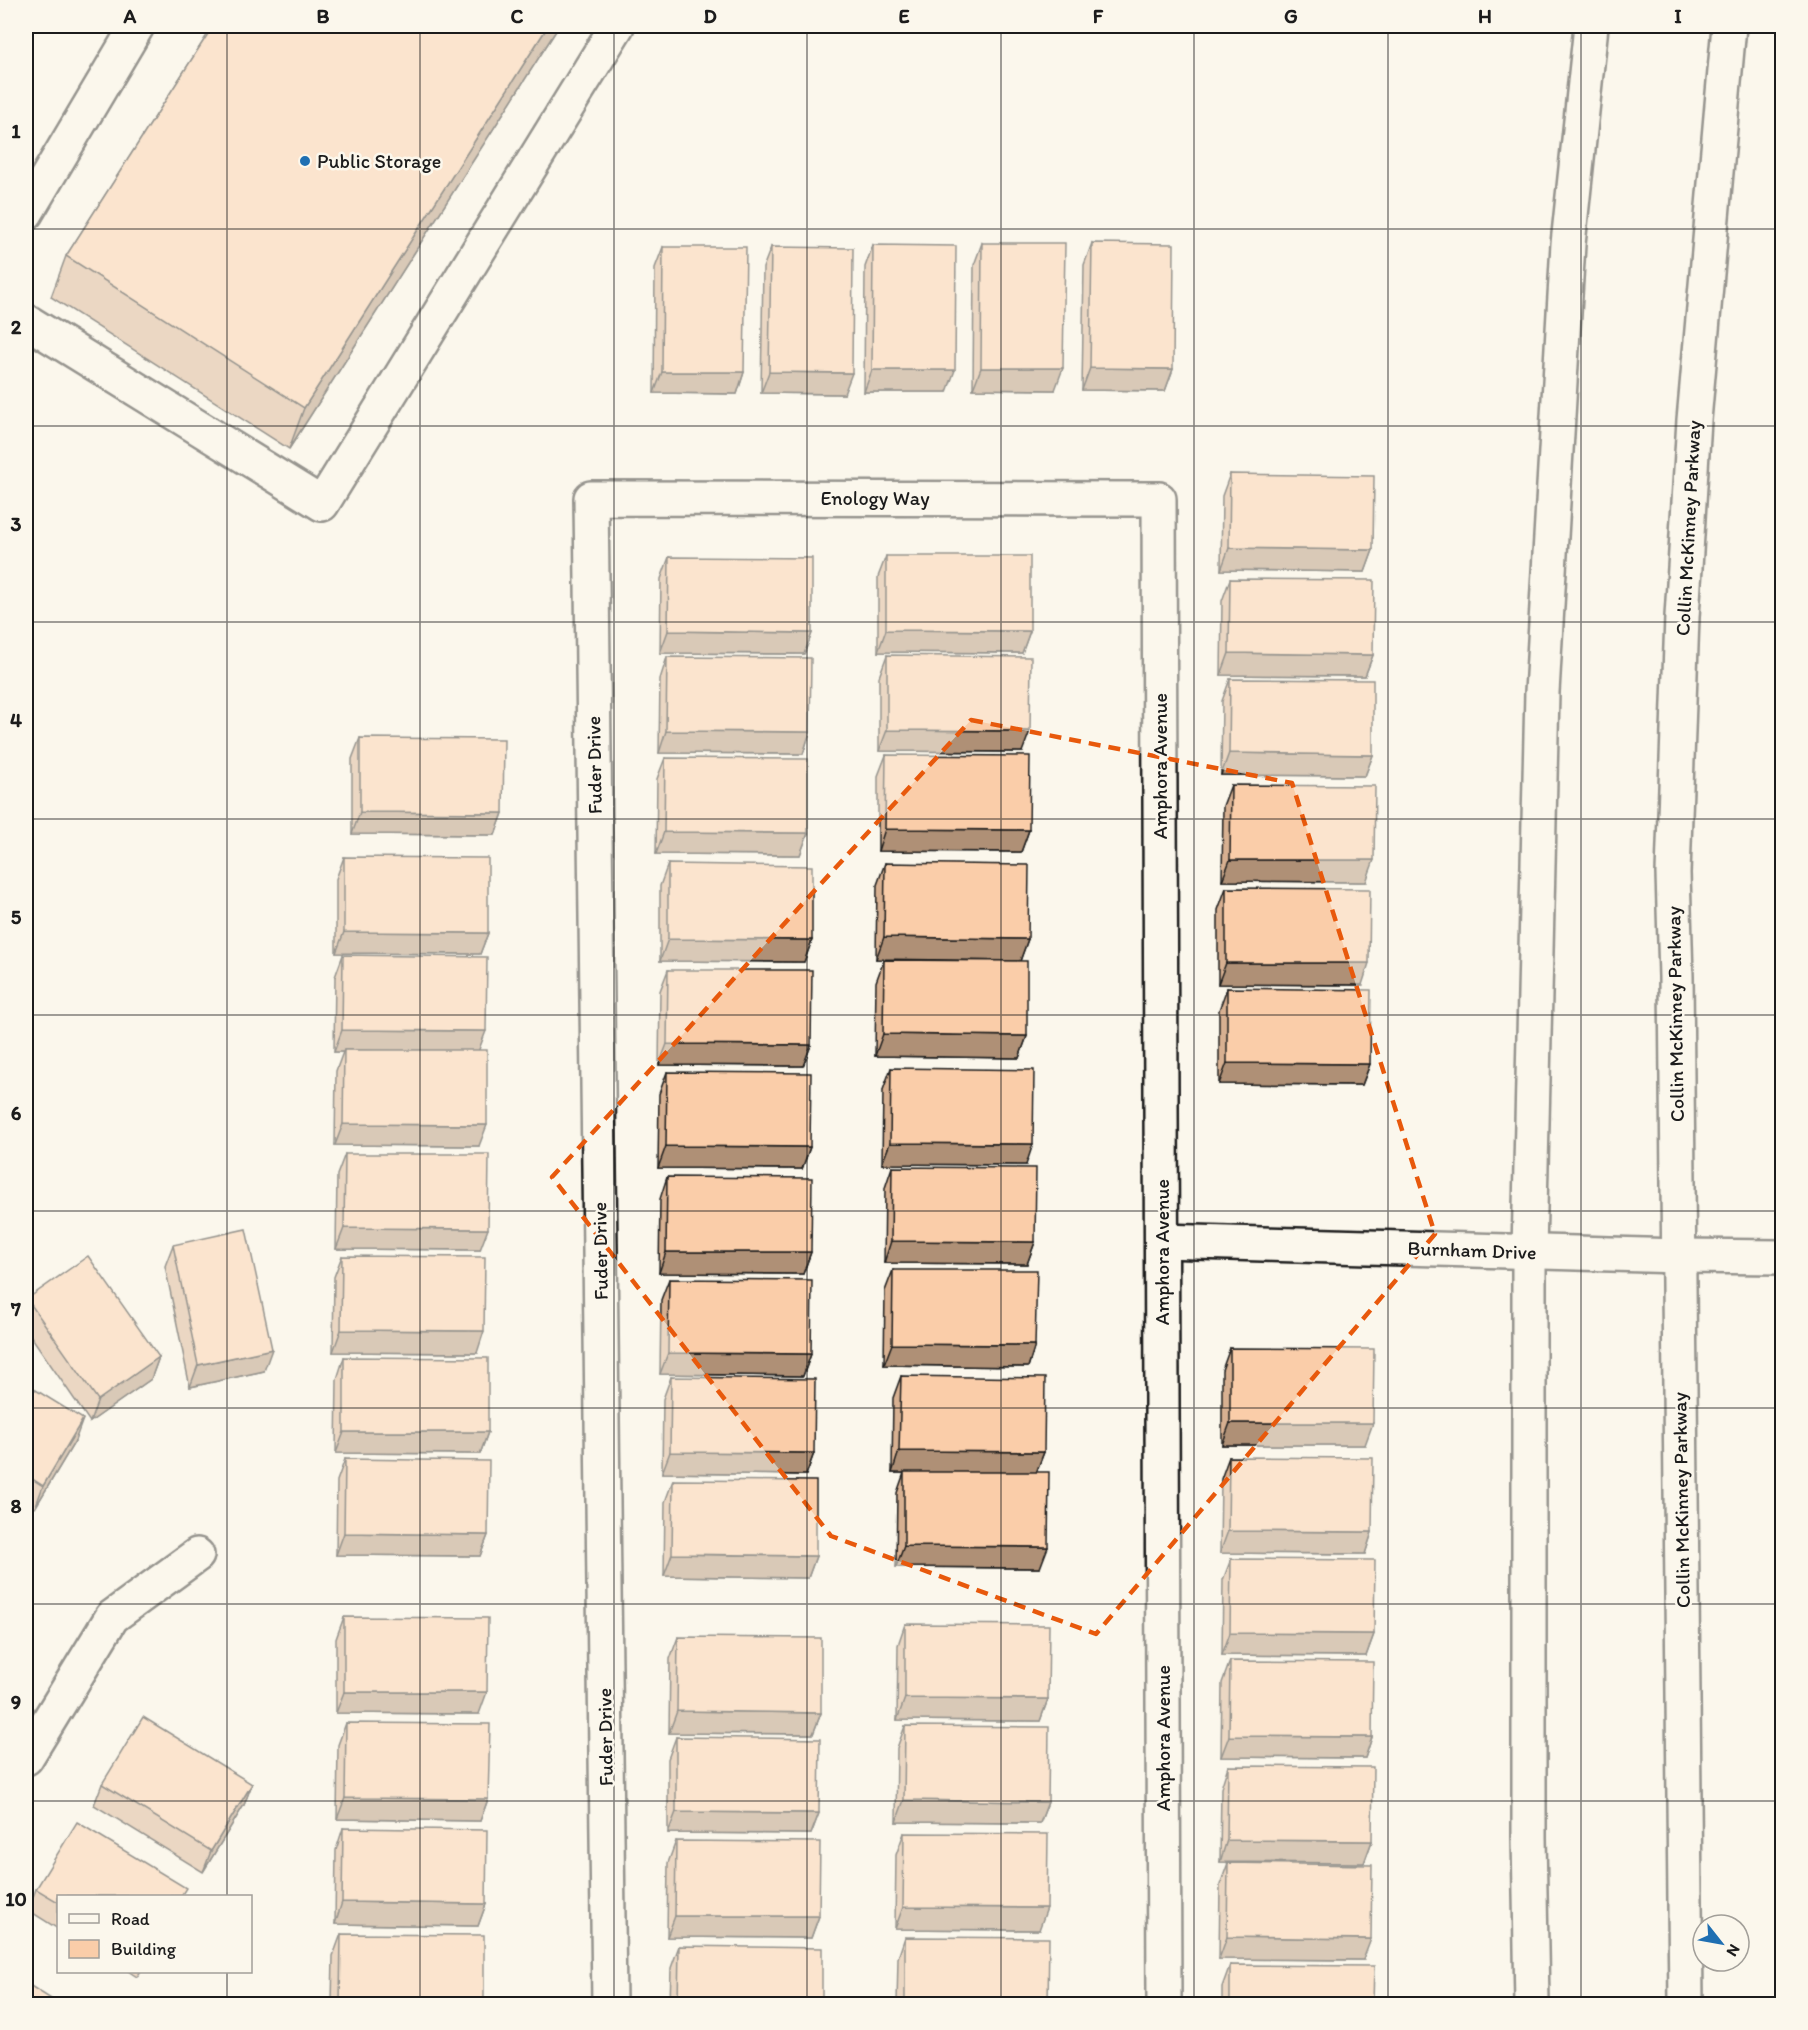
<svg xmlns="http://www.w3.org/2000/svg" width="1808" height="2030" font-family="Itim,sans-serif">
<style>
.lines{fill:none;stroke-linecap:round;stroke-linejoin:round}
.minor-casing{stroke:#1c1c1c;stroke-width:38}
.minor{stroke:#fbf7ec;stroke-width:33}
.wall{fill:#d7b091;stroke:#1c1c1c;stroke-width:1.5}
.shaded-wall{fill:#af9076;stroke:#1c1c1c;stroke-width:1.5}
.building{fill:#facda9;stroke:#1c1c1c;stroke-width:1.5}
.marked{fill:none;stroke:#e8590c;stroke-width:4.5;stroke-dasharray:12 8;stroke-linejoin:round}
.grid{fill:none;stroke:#1c1c1c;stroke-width:1.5;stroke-opacity:0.55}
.poi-dot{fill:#1f6fb2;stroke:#fbf7ec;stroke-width:2}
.labels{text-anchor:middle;stroke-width:5;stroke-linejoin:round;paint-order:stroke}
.poi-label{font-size:20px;fill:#1c1c1c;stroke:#fbf7ec;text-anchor:start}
.street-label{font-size:20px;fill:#1c1c1c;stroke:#fbf7ec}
.neatline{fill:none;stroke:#1c1c1c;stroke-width:2}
.grid-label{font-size:20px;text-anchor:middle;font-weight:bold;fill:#1c1c1c}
</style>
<rect width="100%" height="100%" fill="#fbf7ec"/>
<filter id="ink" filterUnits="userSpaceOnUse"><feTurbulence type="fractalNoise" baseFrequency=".0167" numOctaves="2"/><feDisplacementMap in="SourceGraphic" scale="12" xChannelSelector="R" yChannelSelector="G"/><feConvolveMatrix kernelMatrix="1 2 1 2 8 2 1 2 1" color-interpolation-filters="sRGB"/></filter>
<g filter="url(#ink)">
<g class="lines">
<defs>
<g id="minor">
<path d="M 26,213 L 137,26"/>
<path d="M 26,321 L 322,504 L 617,26"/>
<path d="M 1162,1241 L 1679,1256 L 1782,1257"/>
<path d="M 26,1758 L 112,1617 L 197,1555"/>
<path d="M 609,2004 L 591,498 L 1159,499 L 1164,2004"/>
<path d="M 1532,2004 L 1529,1837 L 1529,1252 L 1542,692 L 1568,244 L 1591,26"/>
<path d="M 1686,2004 L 1676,977 L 1673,873 L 1682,617 L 1694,420 L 1729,26"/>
</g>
</defs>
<use href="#minor" class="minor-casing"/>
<use href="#minor" class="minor"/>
</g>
<g class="wall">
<path d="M 213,26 L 559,26 L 289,449 L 51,297 L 66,256 Z"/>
<path d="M 982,243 L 1055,390 L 973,389 L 974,265 Z"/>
<path d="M 1092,243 L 1173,369 L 1165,391 L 1082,390 L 1084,265 Z"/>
<path d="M 873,245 L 947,392 L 864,392 L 865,267 Z"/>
<path d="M 663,247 L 744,372 L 737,394 L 654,393 L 655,268 Z"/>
<path d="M 771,247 L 844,394 L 761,393 L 763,268 Z"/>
<path d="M 1230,474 L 1373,550 L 1365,572 L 1221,570 L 1222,496 Z"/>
<path d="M 886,556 L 1030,631 L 1022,653 L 878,652 L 878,577 Z"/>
<path d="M 669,557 L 812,633 L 804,654 L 660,653 L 661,579 Z"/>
<path d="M 1230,579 L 1373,655 L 1365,676 L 1221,675 L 1222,601 Z"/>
<path d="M 887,655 L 1022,752 L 879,751 L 879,677 Z"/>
<path d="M 667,657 L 810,732 L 803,754 L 659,753 L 660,679 Z"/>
<path d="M 1230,679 L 1373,755 L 1365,776 L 1221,775 L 1222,701 Z"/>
<path d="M 360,738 L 503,813 L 495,835 L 352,834 L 352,759 Z"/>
<path d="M 886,755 L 1029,830 L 1021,852 L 878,851 L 878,776 Z"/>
<path d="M 665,758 L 808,833 L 800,855 L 656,854 L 657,779 Z"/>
<path d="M 1231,785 L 1366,882 L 1222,881 L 1223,806 Z"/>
<path d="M 344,857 L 488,933 L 480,954 L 336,953 L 336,879 Z"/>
<path d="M 885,863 L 1028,939 L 1020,961 L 876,959 L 877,885 Z"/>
<path d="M 668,864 L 812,940 L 804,962 L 660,961 L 660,886 Z"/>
<path d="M 1226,888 L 1362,985 L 1218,984 L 1218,910 Z"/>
<path d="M 343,955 L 479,1050 L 479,1146 L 335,1145 L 336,1071 L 343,1052 L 334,1052 L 335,977 Z"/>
<path d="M 884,960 L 1027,1036 L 1019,1058 L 875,1056 L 876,982 Z"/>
<path d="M 668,970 L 811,1045 L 803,1066 L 659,1065 L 660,991 Z"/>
<path d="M 1227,988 L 1370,1064 L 1362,1085 L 1219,1084 L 1219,1010 Z"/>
<path d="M 891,1068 L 1026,1165 L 882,1164 L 883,1090 Z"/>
<path d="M 667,1072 L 810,1147 L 802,1169 L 658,1168 L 659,1094 Z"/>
<path d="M 345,1154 L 480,1250 L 336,1249 L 337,1175 Z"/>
<path d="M 892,1167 L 1035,1242 L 1027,1264 L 884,1263 L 885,1188 Z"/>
<path d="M 667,1177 L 811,1252 L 803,1274 L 659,1273 L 660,1199 Z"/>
<path d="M 173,1245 L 264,1371 L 190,1387 L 165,1266 Z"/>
<path d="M 342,1256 L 477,1353 L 333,1352 L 334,1277 Z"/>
<path d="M 893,1270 L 1035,1345 L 1028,1367 L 884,1365 L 885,1291 Z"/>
<path d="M 669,1279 L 811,1354 L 803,1376 L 660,1374 L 661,1300 Z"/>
<path d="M 27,1299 L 159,1357 L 151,1379 L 90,1422 L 26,1329 L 26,1304 Z"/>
<path d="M 1230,1348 L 1365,1445 L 1222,1445 L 1222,1370 Z"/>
<path d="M 344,1357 L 488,1432 L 480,1454 L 336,1453 L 337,1379 Z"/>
<path d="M 901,1376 L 1044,1452 L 1036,1472 L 1040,1568 L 896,1567 L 897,1493 L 904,1473 L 892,1473 L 893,1398 Z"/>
<path d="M 671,1377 L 814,1453 L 806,1475 L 662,1473 L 663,1399 Z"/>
<path d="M 26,1384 L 75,1441 L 35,1508 L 26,1502 Z"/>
<path d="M 1229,1457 L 1372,1532 L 1365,1554 L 1220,1553 L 1221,1479 Z"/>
<path d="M 345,1459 L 488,1535 L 480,1556 L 336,1555 L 337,1481 Z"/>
<path d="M 673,1480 L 816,1556 L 808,1578 L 664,1576 L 665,1502 Z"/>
<path d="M 1231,1559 L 1374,1634 L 1366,1656 L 1222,1655 L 1223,1580 Z"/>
<path d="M 344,1617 L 479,1714 L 336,1713 L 336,1639 Z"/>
<path d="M 905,1624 L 1048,1699 L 1040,1721 L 897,1720 L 898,1645 Z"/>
<path d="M 678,1637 L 821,1713 L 813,1734 L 669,1733 L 670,1659 Z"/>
<path d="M 1230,1661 L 1372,1737 L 1365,1758 L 1221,1757 L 1222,1683 Z"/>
<path d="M 346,1723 L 488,1799 L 480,1821 L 337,1819 L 338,1745 Z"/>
<path d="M 905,1726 L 1048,1802 L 1040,1823 L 896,1822 L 897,1748 Z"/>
<path d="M 676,1737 L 819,1813 L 811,1834 L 668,1833 L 668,1759 Z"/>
<path d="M 1228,1766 L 1372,1841 L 1364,1863 L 1220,1862 L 1221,1788 Z"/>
<path d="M 102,1784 L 252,1784 L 244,1805 L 203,1872 L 94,1805 Z"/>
<path d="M 343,1828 L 486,1904 L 478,1926 L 335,1924 L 336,1850 Z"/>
<path d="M 904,1833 L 1039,1930 L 895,1929 L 896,1855 Z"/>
<path d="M 676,1841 L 819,1916 L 811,1938 L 667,1937 L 668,1863 Z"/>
<path d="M 1228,1863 L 1363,1960 L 1219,1959 L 1220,1885 Z"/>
<path d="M 36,1889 L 58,1896 L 58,1929 L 28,1910 Z"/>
<path d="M 341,1934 L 484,2004 L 332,2004 L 333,1956 Z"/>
<path d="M 905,1937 L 1048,2004 L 897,2004 L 898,1958 Z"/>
<path d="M 679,1946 L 822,2004 L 670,2004 L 671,1968 Z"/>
<path d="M 1230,1965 L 1373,2004 L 1222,2004 L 1222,1987 Z"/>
<path d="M 128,1971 L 141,1971 L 137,1977 Z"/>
</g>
<g class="shaded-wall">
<path d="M 548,26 L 559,26 L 289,449 L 304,408 Z"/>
<path d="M 981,368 L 1063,368 L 1055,390 L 973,389 Z"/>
<path d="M 1090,368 L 1173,369 L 1165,391 L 1082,390 Z"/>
<path d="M 872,370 L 955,370 L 947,392 L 864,392 Z"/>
<path d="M 662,372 L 744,372 L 737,394 L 654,393 Z"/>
<path d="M 769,372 L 852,373 L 844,394 L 761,393 Z"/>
<path d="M 1229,548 L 1373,550 L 1365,572 L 1221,570 Z"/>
<path d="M 886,630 L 1030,631 L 1022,653 L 878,652 Z"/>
<path d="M 668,631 L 812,633 L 804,654 L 660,653 Z"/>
<path d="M 1229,653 L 1373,655 L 1365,676 L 1221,675 Z"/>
<path d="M 887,730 L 1030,731 L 1022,752 L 879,751 Z"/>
<path d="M 666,731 L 810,732 L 803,754 L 659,753 Z"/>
<path d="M 1229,753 L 1373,755 L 1365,776 L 1221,775 Z"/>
<path d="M 360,812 L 503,813 L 495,835 L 352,834 Z"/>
<path d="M 885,829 L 1029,830 L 1021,852 L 878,851 Z"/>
<path d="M 664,832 L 808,833 L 800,855 L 656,854 Z"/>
<path d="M 1230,860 L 1374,860 L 1366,882 L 1222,881 Z"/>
<path d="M 344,932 L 488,933 L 480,954 L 336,953 Z"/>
<path d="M 884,937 L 1028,939 L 1020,961 L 876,959 Z"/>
<path d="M 668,939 L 812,940 L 804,962 L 660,961 Z"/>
<path d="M 1226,963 L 1369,963 L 1362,985 L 1218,984 Z"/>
<path d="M 342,1030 L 486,1031 L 478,1052 L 344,1050 L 343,1052 L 334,1052 Z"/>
<path d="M 883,1034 L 1027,1036 L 1019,1058 L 875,1056 Z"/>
<path d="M 667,1044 L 811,1045 L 803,1066 L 659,1065 Z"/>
<path d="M 1227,1063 L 1370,1064 L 1362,1085 L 1219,1084 Z"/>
<path d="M 343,1124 L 487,1125 L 479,1146 L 335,1145 Z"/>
<path d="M 890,1143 L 1033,1144 L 1026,1165 L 882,1164 Z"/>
<path d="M 666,1146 L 810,1147 L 802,1169 L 658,1168 Z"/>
<path d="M 344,1228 L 488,1229 L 480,1250 L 336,1249 Z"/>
<path d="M 891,1241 L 1035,1242 L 1027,1264 L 884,1263 Z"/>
<path d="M 666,1252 L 811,1252 L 803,1274 L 659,1273 Z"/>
<path d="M 341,1330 L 484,1331 L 477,1353 L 333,1352 Z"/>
<path d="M 892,1344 L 1035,1345 L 1028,1367 L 884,1365 Z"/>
<path d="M 272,1349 L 264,1371 L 190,1387 L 198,1365 Z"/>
<path d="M 668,1353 L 811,1354 L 803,1376 L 660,1374 Z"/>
<path d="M 159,1357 L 151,1379 L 90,1422 L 98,1400 Z"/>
<path d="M 83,1419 L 75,1441 L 35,1508 L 43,1486 Z"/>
<path d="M 1230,1423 L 1373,1423 L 1365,1445 L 1222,1445 Z"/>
<path d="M 344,1432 L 488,1432 L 480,1454 L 336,1453 Z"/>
<path d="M 899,1451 L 1044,1452 L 1036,1473 L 892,1473 Z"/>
<path d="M 670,1452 L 814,1453 L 806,1475 L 662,1473 Z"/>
<path d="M 1228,1531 L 1372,1532 L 1365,1554 L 1220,1553 Z"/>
<path d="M 344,1533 L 488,1535 L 480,1556 L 336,1555 Z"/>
<path d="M 904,1546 L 1048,1547 L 1040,1568 L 896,1567 Z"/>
<path d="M 672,1554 L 816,1556 L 808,1578 L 664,1576 Z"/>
<path d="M 1230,1633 L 1374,1634 L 1366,1656 L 1222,1655 Z"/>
<path d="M 344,1692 L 487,1692 L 479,1714 L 336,1713 Z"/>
<path d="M 905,1698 L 1048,1699 L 1040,1721 L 897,1720 Z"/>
<path d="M 677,1711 L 821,1713 L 813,1734 L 669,1733 Z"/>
<path d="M 1229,1736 L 1372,1737 L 1365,1758 L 1221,1757 Z"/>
<path d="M 252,1784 L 244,1805 L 203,1872 L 211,1851 Z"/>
<path d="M 345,1798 L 488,1799 L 480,1821 L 337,1819 Z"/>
<path d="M 904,1800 L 1048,1802 L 1040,1823 L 896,1822 Z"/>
<path d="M 676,1812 L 819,1813 L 811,1834 L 668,1833 Z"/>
<path d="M 1227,1840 L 1372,1841 L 1364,1863 L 1220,1862 Z"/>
<path d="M 342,1902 L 486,1904 L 478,1926 L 335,1924 Z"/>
<path d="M 903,1907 L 1047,1908 L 1039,1930 L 895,1929 Z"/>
<path d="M 675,1916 L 819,1916 L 811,1938 L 667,1937 Z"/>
<path d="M 1227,1937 L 1371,1939 L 1363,1960 L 1219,1959 Z"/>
</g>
<g class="building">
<path d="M 213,26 L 548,26 L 304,408 L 66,256 Z"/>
<path d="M 982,243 L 1065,243 L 1063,368 L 981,368 Z"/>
<path d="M 1092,243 L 1174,244 L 1173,369 L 1090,368 Z"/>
<path d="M 873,245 L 956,246 L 955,370 L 872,370 Z"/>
<path d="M 663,247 L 746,247 L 744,372 L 662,372 Z"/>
<path d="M 771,247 L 853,248 L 852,373 L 769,372 Z"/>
<path d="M 1230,474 L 1374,476 L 1373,550 L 1229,548 Z"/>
<path d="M 886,556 L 1030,556 L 1030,631 L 886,630 Z"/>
<path d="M 669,557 L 812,558 L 812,633 L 668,631 Z"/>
<path d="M 1230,579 L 1374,580 L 1373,655 L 1229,653 Z"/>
<path d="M 887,655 L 1031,657 L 1030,731 L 887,730 Z"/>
<path d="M 667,657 L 811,658 L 810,732 L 666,731 Z"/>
<path d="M 1230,679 L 1373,680 L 1373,755 L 1229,753 Z"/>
<path d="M 360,738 L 504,739 L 503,813 L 360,812 Z"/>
<path d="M 886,755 L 1030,756 L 1029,830 L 885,829 Z"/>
<path d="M 665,758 L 808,759 L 808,833 L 664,832 Z"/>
<path d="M 1231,785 L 1375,786 L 1374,860 L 1230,860 Z"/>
<path d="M 344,857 L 488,858 L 488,933 L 344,932 Z"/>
<path d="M 885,863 L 1029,865 L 1028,939 L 884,937 Z"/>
<path d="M 668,864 L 812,866 L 812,940 L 668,939 Z"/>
<path d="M 1226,888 L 1370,889 L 1369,963 L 1226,963 Z"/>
<path d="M 343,955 L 487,957 L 486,1031 L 342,1030 Z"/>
<path d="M 884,960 L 1027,961 L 1027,1036 L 883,1034 Z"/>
<path d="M 668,970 L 812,970 L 811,1045 L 667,1044 Z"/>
<path d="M 1227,988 L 1371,990 L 1370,1064 L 1227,1063 Z"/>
<path d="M 344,1050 L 487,1050 L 487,1125 L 343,1124 Z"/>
<path d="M 891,1068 L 1034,1070 L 1033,1144 L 890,1143 Z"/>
<path d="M 667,1072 L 811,1073 L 810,1147 L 666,1146 Z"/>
<path d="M 345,1154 L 489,1154 L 488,1229 L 344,1228 Z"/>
<path d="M 892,1167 L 1036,1168 L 1035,1242 L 891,1241 Z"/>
<path d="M 667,1177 L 812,1178 L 811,1252 L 666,1252 Z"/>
<path d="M 246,1229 L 272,1349 L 198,1365 L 173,1245 Z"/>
<path d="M 88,1256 L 159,1357 L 98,1400 L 27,1299 Z"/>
<path d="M 342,1256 L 485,1257 L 484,1331 L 341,1330 Z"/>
<path d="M 893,1270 L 1037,1270 L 1035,1345 L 892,1344 Z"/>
<path d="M 669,1279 L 812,1280 L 811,1354 L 668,1353 Z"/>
<path d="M 1230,1348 L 1374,1349 L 1373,1423 L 1230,1423 Z"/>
<path d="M 344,1357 L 488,1358 L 488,1432 L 344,1432 Z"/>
<path d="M 901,1376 L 1045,1378 L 1044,1452 L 899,1451 Z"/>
<path d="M 671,1377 L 815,1379 L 814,1453 L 670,1452 Z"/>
<path d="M 26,1384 L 83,1419 L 43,1486 L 26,1475 Z"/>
<path d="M 1229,1457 L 1373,1458 L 1372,1532 L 1228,1531 Z"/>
<path d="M 345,1459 L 489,1461 L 488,1535 L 344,1533 Z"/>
<path d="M 904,1472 L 1049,1472 L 1048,1547 L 904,1546 Z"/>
<path d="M 673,1480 L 816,1481 L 816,1556 L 672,1554 Z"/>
<path d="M 1231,1559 L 1375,1560 L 1374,1634 L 1230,1633 Z"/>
<path d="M 344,1617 L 488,1618 L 487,1692 L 344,1692 Z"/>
<path d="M 905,1624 L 1049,1625 L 1048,1699 L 905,1698 Z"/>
<path d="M 678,1637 L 821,1638 L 821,1713 L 677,1711 Z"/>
<path d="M 1230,1661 L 1373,1662 L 1372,1737 L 1229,1736 Z"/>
<path d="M 143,1717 L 252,1784 L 211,1851 L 102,1784 Z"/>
<path d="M 346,1723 L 490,1724 L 488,1799 L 345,1798 Z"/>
<path d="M 905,1726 L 1049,1727 L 1048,1802 L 904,1800 Z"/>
<path d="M 676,1737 L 820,1739 L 819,1813 L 676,1812 Z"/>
<path d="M 1228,1766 L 1373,1767 L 1372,1841 L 1227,1840 Z"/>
<path d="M 77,1822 L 186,1888 L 181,1896 L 58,1896 L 58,1902 L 36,1889 Z"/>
<path d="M 343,1828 L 487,1830 L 486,1904 L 342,1902 Z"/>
<path d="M 904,1833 L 1048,1834 L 1047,1908 L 903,1907 Z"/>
<path d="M 676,1841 L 820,1842 L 819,1916 L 675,1916 Z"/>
<path d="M 1228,1863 L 1372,1865 L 1371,1939 L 1227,1937 Z"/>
<path d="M 341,1934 L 484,1935 L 484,2004 L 340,2004 Z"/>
<path d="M 905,1937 L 1049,1938 L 1048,2004 L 905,2004 Z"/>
<path d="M 679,1946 L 822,1948 L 822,2004 L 678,2004 Z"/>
<path d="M 1230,1965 L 1374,1966 L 1373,2004 L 1230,2004 Z"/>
<path d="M 26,1983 L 59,2004 L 26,2004 Z"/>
</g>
</g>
<path d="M0 0H1808V2030H0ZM 971,720 L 1292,783 L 1435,1234 L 1096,1634 L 831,1536 L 552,1177 Z" fill="#fbf7ec" fill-opacity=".55" fill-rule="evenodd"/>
<path class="marked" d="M 971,720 L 1292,783 L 1435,1234 L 1096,1634 L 831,1536 L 552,1177 Z"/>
<path class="grid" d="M 227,26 L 227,1896M 420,26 L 420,2004M 614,26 L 614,2004M 807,26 L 807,2004M 1001,26 L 1001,2004M 1194,26 L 1194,2004M 1388,26 L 1388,2004M 1581,26 L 1581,2004M 26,229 L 1782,229M 26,426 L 1782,426M 26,622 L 1782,622M 26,819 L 1782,819M 26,1015 L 1782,1015M 26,1211 L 1782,1211M 26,1408 L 1782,1408M 26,1604 L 1782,1604M 26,1801 L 1782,1801M 227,1972 L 227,2004"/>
<circle class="poi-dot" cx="305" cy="161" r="6"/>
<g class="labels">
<g class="poi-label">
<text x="317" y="168">Public Storage</text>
</g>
<g class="street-label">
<text x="875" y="505">Enology Way</text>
<text transform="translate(1688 528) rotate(-87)" y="7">Collin McKinney Parkway</text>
<text transform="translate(594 765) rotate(-91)" y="7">Fuder Drive</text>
<text transform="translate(1160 766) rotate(-90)" y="7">Amphora Avenue</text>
<text transform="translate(1675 1014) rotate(-91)" y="7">Collin McKinney Parkway</text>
<text transform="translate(1472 1250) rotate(2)" y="7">Burnham Drive</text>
<text transform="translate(600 1251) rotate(-91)" y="7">Fuder Drive</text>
<text transform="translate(1162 1252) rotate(-90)" y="7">Amphora Avenue</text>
<text transform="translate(1681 1500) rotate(-91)" y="7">Collin McKinney Parkway</text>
<text transform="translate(605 1737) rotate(-91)" y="7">Fuder Drive</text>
<text transform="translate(1163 1738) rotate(-90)" y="7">Amphora Avenue</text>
</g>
</g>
<rect width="1808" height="2030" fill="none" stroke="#fbf7ec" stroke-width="66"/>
<rect x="57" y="1895" width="195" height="78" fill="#fbf7ec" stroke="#a29f99" stroke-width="1.5"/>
<rect x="69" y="1914" width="30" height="9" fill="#fbf7ec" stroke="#a29f99" stroke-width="1.5"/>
<text x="111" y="1925" font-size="18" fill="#1c1c1c">Road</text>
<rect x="69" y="1940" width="30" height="18" fill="#facda9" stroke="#a29f99" stroke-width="1.5"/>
<text x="111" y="1955" font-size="18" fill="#1c1c1c">Building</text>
<g transform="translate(1721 1943) rotate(121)"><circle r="28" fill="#fbf7ec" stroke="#a29f99" stroke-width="1.5"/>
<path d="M0-4.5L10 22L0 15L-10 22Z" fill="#1f6fb2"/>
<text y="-9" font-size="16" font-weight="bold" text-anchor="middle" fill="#1c1c1c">N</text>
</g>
<rect x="33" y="33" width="1742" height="1964" class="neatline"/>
<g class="grid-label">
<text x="130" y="23">A</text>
<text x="323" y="23">B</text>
<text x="517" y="23">C</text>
<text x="710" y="23">D</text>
<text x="904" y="23">E</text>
<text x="1098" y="23">F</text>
<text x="1291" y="23">G</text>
<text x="1485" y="23">H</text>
<text x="1678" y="23">I</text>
<text x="16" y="138">1</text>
<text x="16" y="334">2</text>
<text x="16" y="531">3</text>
<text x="16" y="727">4</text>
<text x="16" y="924">5</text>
<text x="16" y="1120">6</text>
<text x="16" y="1316">7</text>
<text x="16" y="1513">8</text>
<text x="16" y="1709">9</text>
<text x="16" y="1906">10</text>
</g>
</svg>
